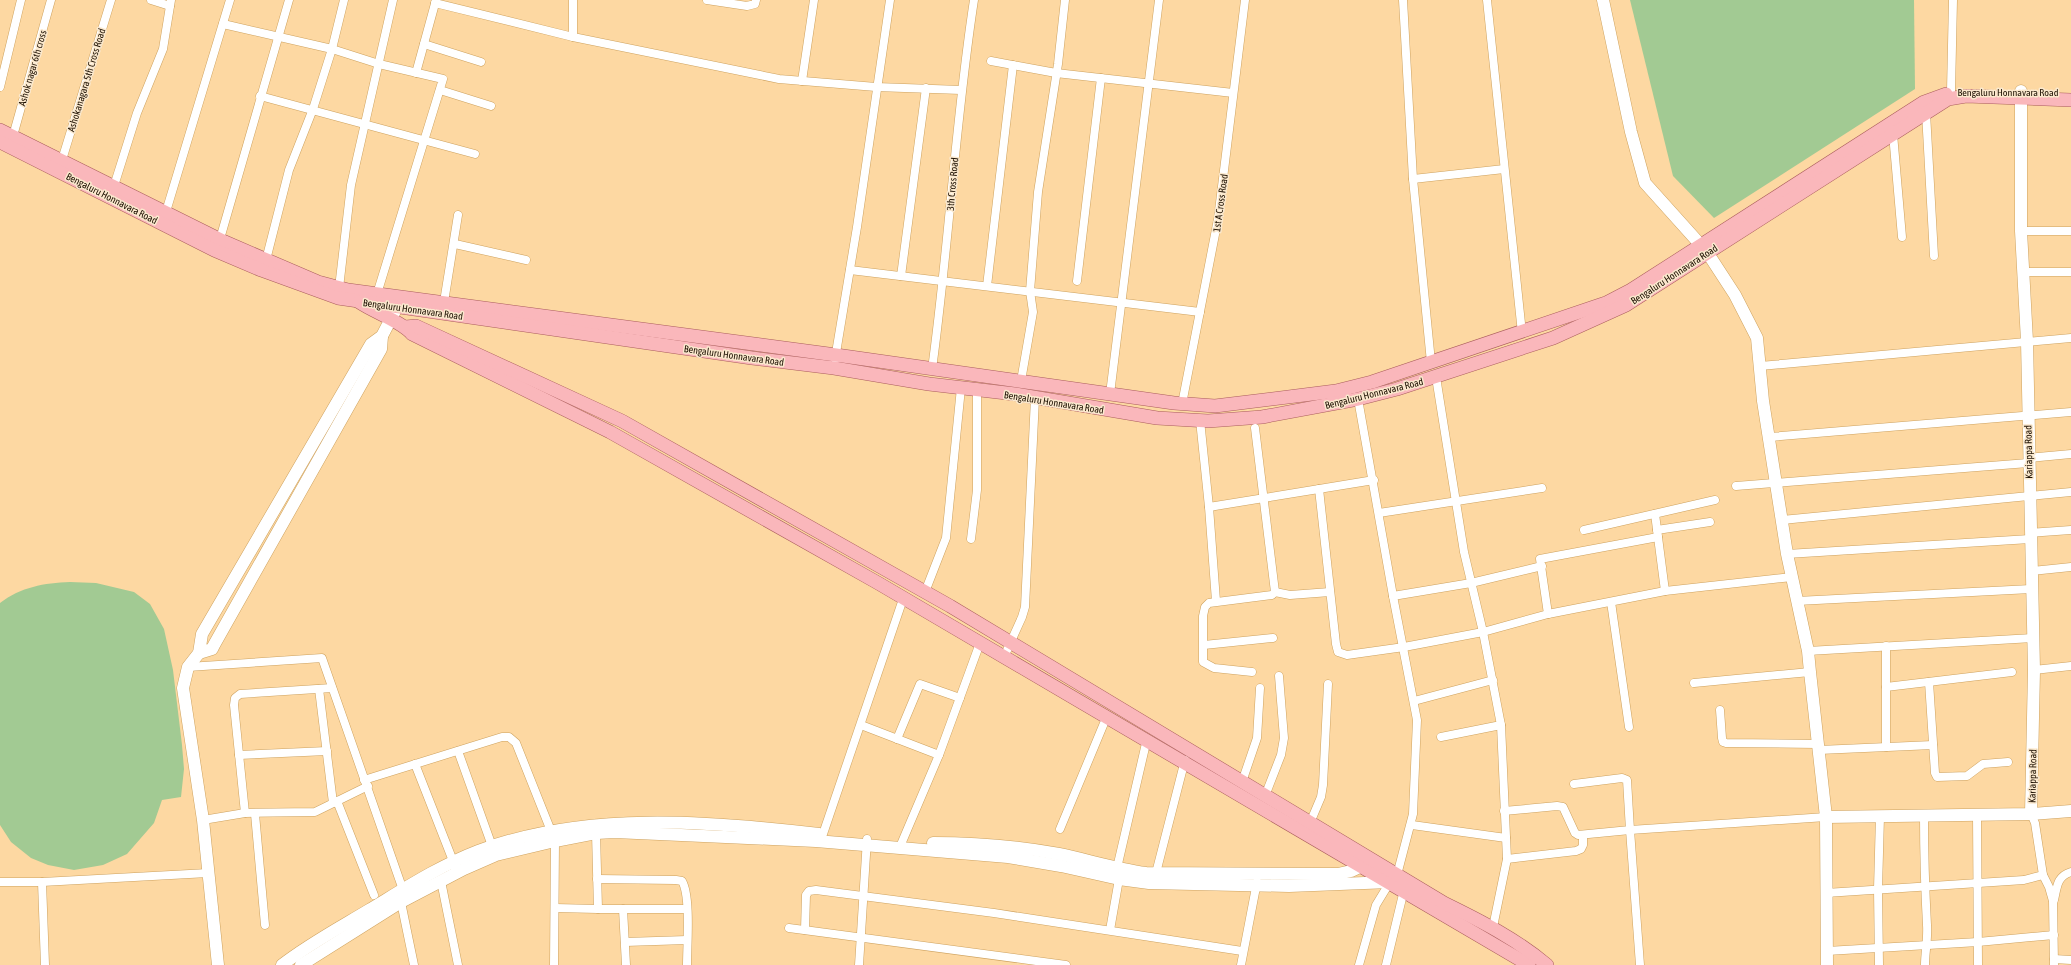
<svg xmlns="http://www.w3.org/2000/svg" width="2071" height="965" font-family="'Asap Condensed',sans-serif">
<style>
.green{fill:#a2ca93}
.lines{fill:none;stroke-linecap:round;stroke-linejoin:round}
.street-casing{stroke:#cea25e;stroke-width:9}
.secondary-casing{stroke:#cea25e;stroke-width:13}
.primary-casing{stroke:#aa5d5c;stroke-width:14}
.street{stroke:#fff;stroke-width:8}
.secondary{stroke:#fff;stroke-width:12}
.primary{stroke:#fab7bb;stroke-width:13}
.labels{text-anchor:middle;stroke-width:3;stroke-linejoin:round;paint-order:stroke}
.street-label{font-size:10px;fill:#1c0f00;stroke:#fbe9ce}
</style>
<rect width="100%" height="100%" fill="#fdd8a2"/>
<g class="green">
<path d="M 1630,0 L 1914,0 L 1915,89 L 1714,218 L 1673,176 Z"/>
<path d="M 70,582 L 96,583 L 134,592 L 150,604 L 164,629 L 173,670 L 182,745 L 184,769 L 181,797 L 162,800 L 154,823 L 127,854 L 103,865 L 74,870 L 48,865 L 31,858 L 11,842 L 0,825 L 0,603 C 21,587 44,583 70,582 Z"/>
</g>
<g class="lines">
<defs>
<g id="street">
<path d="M 151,0 L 170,6"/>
<path d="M 573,0 L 573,37"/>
<path d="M 707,0 L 747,6 L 755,4 L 756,0"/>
<path d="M 1403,0 L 1413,179 L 1431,362"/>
<path d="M 1487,0 L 1522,333"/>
<path d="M 435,3 L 573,37 L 779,79 L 876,87 L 961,90"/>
<path d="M 223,24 L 332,49 L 379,64 L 443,79 L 377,294"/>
<path d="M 424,44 L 481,62"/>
<path d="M 991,61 L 1056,73 L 1233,93"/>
<path d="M 416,73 L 436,0"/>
<path d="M 802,81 L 814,0"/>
<path d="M 0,87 L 21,0"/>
<path d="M 440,90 L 491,106"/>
<path d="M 1951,91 L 1953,0"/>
<path d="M 260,96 L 475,154"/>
<path d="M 1926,113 L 1934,256"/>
<path d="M 1893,134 L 1902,237"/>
<path d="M 13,136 L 51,0"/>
<path d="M 62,160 L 111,0"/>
<path d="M 1413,179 L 1504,169"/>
<path d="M 114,186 L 137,113 L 163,49 L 171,0"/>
<path d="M 165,215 L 230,0"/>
<path d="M 2021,231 L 2071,231"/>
<path d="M 220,239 L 289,0"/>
<path d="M 455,244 L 526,260"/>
<path d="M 266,260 L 289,170 L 313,109 L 332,49 L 344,0"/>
<path d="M 850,270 L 1200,312"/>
<path d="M 2023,272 L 2071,272"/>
<path d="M 901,276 L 926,88"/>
<path d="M 1077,281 L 1101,78"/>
<path d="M 987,286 L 1013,65"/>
<path d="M 339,288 L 351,185 L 393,0"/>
<path d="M 444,302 L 458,215"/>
<path d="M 835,359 L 857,227 L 890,0"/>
<path d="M 1760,366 L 2071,338"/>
<path d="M 932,369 C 949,246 955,122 974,0"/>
<path d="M 1436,377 L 1464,552 L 1483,632 L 1501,725 L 1507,859 L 1493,927"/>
<path d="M 1021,381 L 1033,312 L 1030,291 L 1038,192 L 1058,64 L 1065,0"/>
<path d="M 1110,394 L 1159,0"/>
<path d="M 1358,399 L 1393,596 L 1417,720 L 1413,814 L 1397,875"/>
<path d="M 1182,404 L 1218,219 L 1245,0"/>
<path d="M 1200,420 L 1209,507 L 1216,601"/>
<path d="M 1770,437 L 2071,412"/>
<path d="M 2028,458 L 2071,454"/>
<path d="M 1736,486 L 2028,463"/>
<path d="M 1319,489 L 1336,644 L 1338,652 L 1347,655 L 1404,647 L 1483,632 L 1548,614 L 1665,591 L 1792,577"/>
<path d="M 1209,507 L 1374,480"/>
<path d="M 1379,513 L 1542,488"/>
<path d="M 1655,514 L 1665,591"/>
<path d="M 1782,520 L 2071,492"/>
<path d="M 1584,530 L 1715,500"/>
<path d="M 1657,530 L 1710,522"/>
<path d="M 2030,533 L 2071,530"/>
<path d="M 971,539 L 977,490 L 977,390"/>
<path d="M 1787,554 L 2030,539"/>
<path d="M 2031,571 L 2071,567"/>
<path d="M 925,592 L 946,538 L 961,388"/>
<path d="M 1275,592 L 1290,595 L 1330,592"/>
<path d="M 1393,596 L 1471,583 L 1542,566"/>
<path d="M 1797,601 L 2031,589"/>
<path d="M 1611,602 L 1629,727"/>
<path d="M 1548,614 L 1540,559 L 1658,537"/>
<path d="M 1204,645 L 1273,638"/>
<path d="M 1808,651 L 2033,638"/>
<path d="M 1004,657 L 1022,617 L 1025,607 L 1035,398"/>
<path d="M 188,667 L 322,658 L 403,890"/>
<path d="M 2034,670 L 2071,666"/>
<path d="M 1252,672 L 1214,668 L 1203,662 L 1203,616 L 1205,607 L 1209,603 L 1272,595 L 1275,592 L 1255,428"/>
<path d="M 1929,682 L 1935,773 L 1937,777 L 1967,776 L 1983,764 L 2008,762"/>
<path d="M 1694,683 L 1810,672"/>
<path d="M 1886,687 L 2012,672"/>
<path d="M 319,689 L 333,803"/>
<path d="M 1414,701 L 1493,680"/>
<path d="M 1720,710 L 1722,738 L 1723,742 L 1726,743 L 1818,744"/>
<path d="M 861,725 L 939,755"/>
<path d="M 1441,737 L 1501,725"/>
<path d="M 897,739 L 920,684 L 960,698"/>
<path d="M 1886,747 L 1886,646"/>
<path d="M 1819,750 L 1933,745"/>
<path d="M 458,751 L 492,846"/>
<path d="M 239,755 L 327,751"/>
<path d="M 415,764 L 455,866"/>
<path d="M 364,780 L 502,737 L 509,737 L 516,743 L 555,841 L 554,965"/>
<path d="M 1242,782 L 1257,738 L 1260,688"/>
<path d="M 1265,796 L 1281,755 L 1284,738 L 1279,676"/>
<path d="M 337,801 L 374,895"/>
<path d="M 1504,811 L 1557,806 L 1563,807 L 1575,833 L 1578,835 L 1630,830 L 1627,780 L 1622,778 L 1574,784"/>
<path d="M 245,813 L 234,705 L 235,698 L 240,694 L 332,688"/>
<path d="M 255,814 L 265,925"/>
<path d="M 1977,814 L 1978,965"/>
<path d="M 2031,814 L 2035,823 L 2043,875 L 2049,887 L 2053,901 L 2054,965"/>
<path d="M 1924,815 C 1924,852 1925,889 1927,925 C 1928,939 1925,952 1925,965"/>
<path d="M 203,820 L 245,813 L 315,812 L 368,786"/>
<path d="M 1310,823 L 1321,797 L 1323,785 L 1328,684"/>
<path d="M 1412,825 L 1506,838"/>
<path d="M 1060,829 L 1107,716"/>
<path d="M 823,834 L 903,599"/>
<path d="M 902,842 L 939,755 L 980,643"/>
<path d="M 1507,859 L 1576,851 L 1581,849 L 1583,845 L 1583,835"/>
<path d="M 1117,868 L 1147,739"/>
<path d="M 1156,873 L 1185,760"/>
<path d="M 597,879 L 676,880 L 682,881 C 691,896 687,946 687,965"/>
<path d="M 441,881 L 458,965"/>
<path d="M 0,882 L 42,882 L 208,873"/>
<path d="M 42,882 L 45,965"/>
<path d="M 1826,893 L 2024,880 L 2043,875"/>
<path d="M 2054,900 C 2057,887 2057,876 2071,872"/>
<path d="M 401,902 L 414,965"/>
<path d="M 555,908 L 598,909 L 596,833"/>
<path d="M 598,909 L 687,909"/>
<path d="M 623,909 L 626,965"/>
<path d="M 789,928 L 1066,965"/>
<path d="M 805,930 L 806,895 L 809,891 L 816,890 L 994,913 L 1242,951"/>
<path d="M 1110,930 L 1119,879"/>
<path d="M 625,942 L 687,940"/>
<path d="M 1827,951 L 1978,942 L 2054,935"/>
<path d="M 2054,959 L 2071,960"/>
<path d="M 859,965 L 867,839"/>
<path d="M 1241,965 L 1257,882"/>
<path d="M 1359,965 L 1376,905 L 1390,882"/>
<path d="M 1386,965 L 1404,890"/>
<path d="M 1640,965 L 1630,830 L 1826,817"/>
<path d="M 1879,965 L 1878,889 L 1880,816"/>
</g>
<g id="secondary">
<path d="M 1603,0 L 1631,132 L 1645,183 L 1707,252 L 1735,295 L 1757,338 L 1763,401 L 1787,554 L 1808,651 L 1810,672 L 1826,817 L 1827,965"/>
<path d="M 2021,91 L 2021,231 L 2027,341 L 2034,670 L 2031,814"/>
<path d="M 199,653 L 212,649 L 214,645 L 381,349 L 382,336"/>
<path d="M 1826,817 L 2031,814 L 2071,811"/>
<path d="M 933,843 C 975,843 1017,846 1059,854 C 1088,860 1116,869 1146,873 L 1338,874 L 1351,871 L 1368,863"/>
<path d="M 218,965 L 203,820 L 183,688 L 188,667 L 199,653 L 202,634 L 371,344 L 382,336 L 395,311"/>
<path d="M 282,965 C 309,944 339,928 369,910 C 404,889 439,866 478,851 C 584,811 709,821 819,834"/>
<path d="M 301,965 L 401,902 L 464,869 L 496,855 L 555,841 L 596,833 L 615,832 L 816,841 L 1008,857 L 1061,866 L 1119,879 L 1149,883 L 1289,886 L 1390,882 L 1392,880"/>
</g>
<g id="primary">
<path d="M 0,130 L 225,242 L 318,282 L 348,290 L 836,355 L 1174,403 L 1215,406 L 1336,391 L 1372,382 L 1606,303 L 1631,290 L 1924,102 L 1946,94"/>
<path d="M 0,142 L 214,250 L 261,270 L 338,298 L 752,358 L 834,368 L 929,384 L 1015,394 L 1157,418 L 1208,421 L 1262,417 L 1358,399 L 1397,389 L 1553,338 L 1626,305 L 1948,99 L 1966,96 L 2071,100"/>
<path d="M 359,302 C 375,313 401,321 412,334 L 610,432 L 878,583 L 1529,965"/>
<path d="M 406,327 L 416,326 L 622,421 L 950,606 L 1444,903 C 1481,921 1516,939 1547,965"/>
</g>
</defs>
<use href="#street" class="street-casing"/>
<use href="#secondary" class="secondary-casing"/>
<use href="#primary" class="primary-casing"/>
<use href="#street" class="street"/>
<use href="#secondary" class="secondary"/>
<use href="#primary" class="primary"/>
</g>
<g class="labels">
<g class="street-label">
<text transform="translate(32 68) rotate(-74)" y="4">Ashok nagar 6th cross</text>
<text transform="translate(86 80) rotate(-73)" y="4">Ashokanagara 5th Cross Road</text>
<text x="2008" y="96">Bengaluru Honnavara Road</text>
<text transform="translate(952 184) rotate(-85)" y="4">3th Cross Road</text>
<text transform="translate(112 198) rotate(27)" y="4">Bengaluru Honnavara Road</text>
<text transform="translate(1220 203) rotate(-82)" y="4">1st A Cross Road</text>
<text transform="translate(1674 274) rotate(-33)" y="4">Bengaluru Honnavara Road</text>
<text transform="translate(413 309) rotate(8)" y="4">Bengaluru Honnavara Road</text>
<text transform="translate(734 355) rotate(8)" y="4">Bengaluru Honnavara Road</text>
<text transform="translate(1374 393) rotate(-14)" y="4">Bengaluru Honnavara Road</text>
<text transform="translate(1054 402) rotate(9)" y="4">Bengaluru Honnavara Road</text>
<text transform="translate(2028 452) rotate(-91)" y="4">Kariappa Road</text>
<text transform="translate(2032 776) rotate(-89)" y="4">Kariappa Road</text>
</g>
</g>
</svg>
